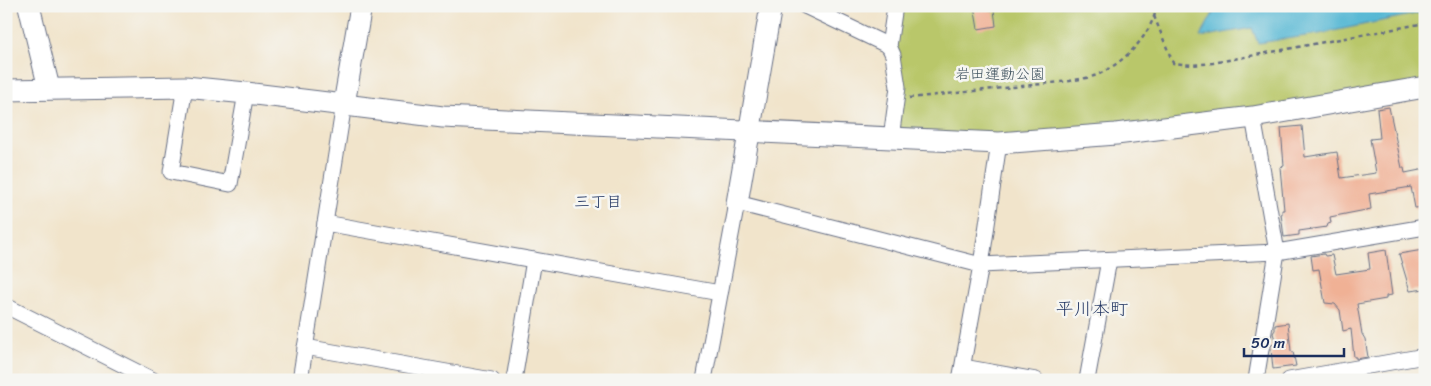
<svg xmlns="http://www.w3.org/2000/svg" width="1431" height="386" font-family="Sriracha,'Klee One',sans-serif">
<style>
.green{fill:#b9c76a;stroke:#6a7b64}
.water{fill:#56b8d4;stroke:#387499}
.building{fill:#f0b195}
.lines{fill:none;stroke-linecap:round;stroke-linejoin:round}
.street-casing{stroke:#666e84;stroke-width:17}
.secondary-casing{stroke:#666e84;stroke-width:23}
.path{stroke:#666e84;stroke-width:2.5;stroke-dasharray:4 4;stroke-linecap:butt}
.street{stroke:#fff;stroke-width:15}
.secondary{stroke:#fff;stroke-width:21}
.labels{text-anchor:middle;stroke-width:5;stroke-linejoin:round;paint-order:stroke}
.park-label{font-size:15px;fill:#425561;stroke:#f6f6f2}
.neighbourhood-label{font-size:16px;fill:#1b2f5e;stroke:#f6f6f2}
.quarter-label{font-size:18px;fill:#1b2f5e;stroke:#f6f6f2}
</style>
<rect width="100%" height="100%" fill="#f6f6f2"/>
<filter id="ink" filterUnits="userSpaceOnUse"><feTurbulence type="fractalNoise" baseFrequency=".02" numOctaves="2"/><feDisplacementMap in="SourceGraphic" scale="10" xChannelSelector="R" yChannelSelector="G"/><feConvolveMatrix kernelMatrix="1 2 1 2 8 2 1 2 1" color-interpolation-filters="sRGB"/></filter>
<filter id="wash" filterUnits="userSpaceOnUse"><feTurbulence type="fractalNoise" baseFrequency=".0096" numOctaves="4" result="noise"/><feDisplacementMap in="SourceGraphic" scale="20" xChannelSelector="R" yChannelSelector="G"/><feGaussianBlur stdDeviation="1.12" result="paint"/><feColorMatrix in="noise" values="0 0 0 0 0 0 0 0 0 0 0 0 0 0 0 0 0 1.4 0 .05"/><feComposite in="paint" operator="in"/></filter>
<g filter="url(#wash)">
<rect width="100%" height="100%" fill="#f1e4cb"/>
<path class="green" d="M 896,6 L 1425,6 L 1425,87 L 1116,134 L 891,138 Z"/>
<path class="water" d="M 1217,6 L 1425,6 L 1425,12 L 1319,34 L 1258,43 L 1252,28 L 1200,37 Z"/>
<g id="blocks">
<g class="building">
<path d="M 974,6 L 990,6 L 990,11 L 994,10 L 996,26 L 978,29 Z"/>
<path d="M 1389,107 L 1402,168 L 1404,168 L 1405,173 L 1425,169 L 1425,207 L 1415,208 L 1411,187 L 1369,194 L 1371,209 L 1330,217 L 1331,223 L 1328,224 L 1327,227 L 1299,231 L 1299,235 L 1284,237 L 1281,214 L 1282,214 L 1282,210 L 1284,210 L 1280,167 L 1284,166 L 1281,128 L 1302,126 L 1305,157 L 1337,152 L 1341,178 L 1376,173 L 1370,139 L 1380,138 L 1377,109 Z"/>
<path d="M 1386,250 L 1392,295 L 1386,296 L 1386,299 L 1357,304 L 1362,334 L 1365,339 L 1368,357 L 1356,359 L 1356,357 L 1354,357 L 1351,329 L 1343,331 L 1340,310 L 1335,304 L 1325,303 L 1319,269 L 1313,270 L 1311,256 L 1324,254 L 1325,256 L 1332,255 L 1336,274 L 1370,269 L 1368,253 Z"/>
<path d="M 1423,250 L 1425,289 L 1410,291 L 1399,254 Z"/>
<path d="M 1288,323 L 1291,351 L 1293,352 L 1296,366 L 1273,369 L 1271,349 L 1271,345 L 1276,344 L 1273,333 L 1275,330 L 1275,325 Z"/>
</g>
</g>
</g>
<g filter="url(#ink)">
<use href="#blocks" fill-opacity="0" stroke="#666e84" stroke-width="1"/>
<g class="lines">
<defs>
<g id="street">
<path d="M 805,6 L 889,46"/>
<path d="M 185,87 L 171,172 L 230,184 L 246,93"/>
<path d="M 1253,117 L 1277,252 L 1256,380"/>
<path d="M 891,138 L 898,87 L 893,55 L 889,46 L 895,6"/>
<path d="M 325,223 L 720,293"/>
<path d="M 6,306 L 153,380"/>
<path d="M 305,347 L 492,380"/>
<path d="M 963,367 L 1036,380"/>
<path d="M 300,380 L 344,104"/>
<path d="M 514,380 L 534,260"/>
<path d="M 704,380 L 737,203 L 981,265 L 1277,252 L 1425,227"/>
<path d="M 960,380 L 981,265 L 999,143"/>
<path d="M 1087,380 L 1109,260"/>
<path d="M 1289,380 L 1425,356"/>
</g>
<g id="secondary">
<path d="M 29,6 L 49,88"/>
<path d="M 6,90 L 185,87 L 246,93 L 443,117 L 999,143 L 1116,134 L 1253,117 L 1425,87"/>
<path d="M 344,104 L 361,6"/>
<path d="M 737,203 L 771,6"/>
</g>
</defs>
<use href="#street" class="street-casing"/>
<use href="#secondary" class="secondary-casing"/>
<g class="path">
<path d="M 1154,16 L 1173,63 L 1192,65 L 1213,63 L 1425,23"/>
<path d="M 909,98 L 1070,81 C 1079,79 1089,78 1097,75 C 1124,63 1151,36 1157,6"/>
</g>
<use href="#street" class="street"/>
<use href="#secondary" class="secondary"/>
</g>
</g>
<g class="labels">
<g class="park-label">
<text x="1000" y="79">岩田運動公園</text>
</g>
<g class="neighbourhood-label">
<text x="598" y="207">三丁目</text>
</g>
<g class="quarter-label">
<text x="1092" y="315">平川本町</text>
</g>
</g>
<rect width="1431" height="386" fill="none" stroke="#f6f6f2" stroke-width="25"/>
<path d="M1244 348v8h100v-8" fill="none" stroke="#1b2f5e" stroke-width="2.5"/>
<text x="1251" y="348" font-size="15" fill="#1b2f5e" stroke="#f6f6f2" stroke-width="4" paint-order="stroke">50 m</text>
</svg>
